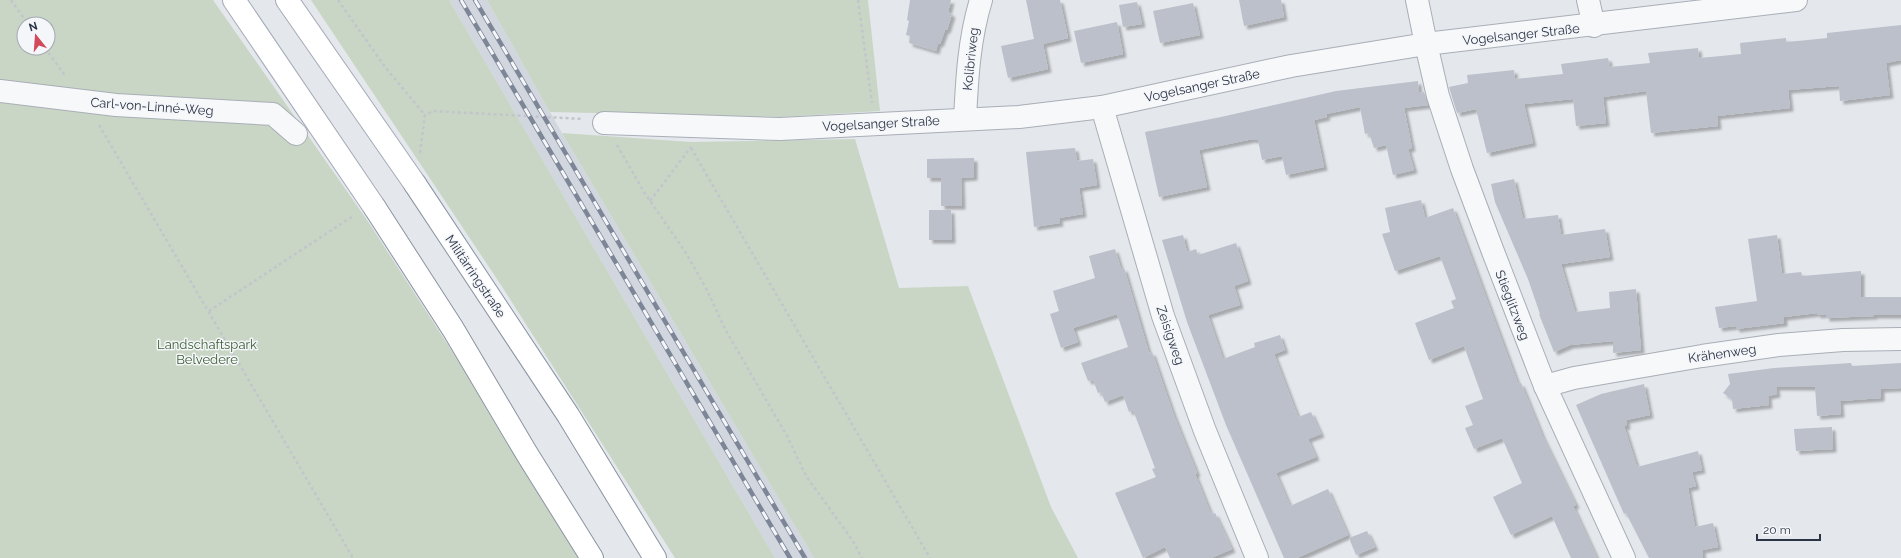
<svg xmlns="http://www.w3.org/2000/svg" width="1901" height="558" font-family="Raleway,sans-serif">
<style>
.built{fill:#d2d6de}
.green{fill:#c9d6c5;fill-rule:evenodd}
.building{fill:#bbc0ca;filter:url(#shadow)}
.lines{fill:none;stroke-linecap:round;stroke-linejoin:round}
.minor-casing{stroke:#a9aeb7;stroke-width:24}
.tertiary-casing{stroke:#a9aeb7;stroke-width:24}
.primary-casing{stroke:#a3abb8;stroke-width:24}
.trunk-casing{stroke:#8b94a3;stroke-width:24}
.path{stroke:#c2c5cb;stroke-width:2.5;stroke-dasharray:3 3;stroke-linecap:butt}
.minor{stroke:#f7f8fa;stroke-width:22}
.tertiary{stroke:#f7f8fa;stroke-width:22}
.primary{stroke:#fff;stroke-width:22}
.trunk{stroke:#fff;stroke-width:22}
.rail-casing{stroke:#7d8696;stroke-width:4.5}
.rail{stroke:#f4f6f9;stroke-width:3;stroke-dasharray:9;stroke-linecap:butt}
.labels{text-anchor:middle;stroke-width:3;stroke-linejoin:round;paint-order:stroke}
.street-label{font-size:13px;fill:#2b3445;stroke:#f4f6f9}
.park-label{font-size:13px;fill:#3f6138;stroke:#f4f6f9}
</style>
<defs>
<filter id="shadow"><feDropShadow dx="3.5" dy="3.5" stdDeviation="1" flood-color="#0004"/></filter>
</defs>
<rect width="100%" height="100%" fill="#e4e7ec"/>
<path class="built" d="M 449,0 L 487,0 L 562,133 L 814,558 L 775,558 Z"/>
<g class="green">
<path d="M 0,0 L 213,0 L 367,220 L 586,558 L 0,558 ZM 24,24 L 48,24 L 48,48 L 24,48 Z"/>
<path d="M 311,0 L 449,0 L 775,558 L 675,558 L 501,285 Z"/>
<path d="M 487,0 L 868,0 L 880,111 L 781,117 L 550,112 Z"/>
<path d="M 562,133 L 691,142 L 855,139 L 899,288 L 968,286 L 1051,507 L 1078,558 L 814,558 Z"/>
</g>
<g class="building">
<path d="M 910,0 L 951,0 L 948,12 L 952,14 L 947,30 L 945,30 L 940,44 L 938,43 L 936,51 L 909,43 L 910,36 L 906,35 L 909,21 L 907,20 Z"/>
<path d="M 1026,0 L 1060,0 L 1068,38 L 1043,44 L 1048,69 L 1008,78 L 1001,46 L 1034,39 Z"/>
<path d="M 1239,0 L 1281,0 L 1284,17 L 1244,26 Z"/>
<path d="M 1137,2 L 1142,24 L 1123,27 L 1119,5 Z"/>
<path d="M 1193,3 L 1200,35 L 1160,43 L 1153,11 Z"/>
<path d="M 1117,22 L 1123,54 L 1081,63 L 1074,31 Z"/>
<path d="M 1901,25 L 1901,60 L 1886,63 L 1890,95 L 1840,101 L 1839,86 L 1788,90 L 1790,108 L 1717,116 L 1718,126 L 1651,133 L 1646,91 L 1603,97 L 1606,123 L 1576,126 L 1573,99 L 1524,104 L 1533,143 L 1487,153 L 1476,109 L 1457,113 L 1449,87 L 1468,83 L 1467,75 L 1514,70 L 1515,79 L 1563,74 L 1561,64 L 1608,58 L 1610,67 L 1650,63 L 1648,53 L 1698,48 L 1699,58 L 1721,56 L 1741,54 L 1740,43 L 1786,38 L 1786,42 L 1808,40 L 1827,38 L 1827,33 Z"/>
<path d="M 1418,81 L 1419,93 L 1424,92 L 1428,105 L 1404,108 L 1412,148 L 1408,149 L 1414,170 L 1393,175 L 1386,145 L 1374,148 L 1369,133 L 1365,134 L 1360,107 L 1326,114 L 1327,117 L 1314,120 L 1324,167 L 1286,175 L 1282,156 L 1262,160 L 1258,140 L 1254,140 L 1253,139 L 1199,150 L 1207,187 L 1159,197 L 1145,132 L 1221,117 L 1336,91 Z"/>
<path d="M 1075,148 L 1077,161 L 1093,159 L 1097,185 L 1079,188 L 1083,214 L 1059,218 L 1060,223 L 1034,227 L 1026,152 Z"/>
<path d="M 974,158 L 974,177 L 961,178 L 962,206 L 941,206 L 941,178 L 927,178 L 927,159 Z"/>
<path d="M 1514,179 L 1523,219 L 1558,215 L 1561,235 L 1605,229 L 1610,257 L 1561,264 L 1575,312 L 1610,308 L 1609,292 L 1636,289 L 1641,350 L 1613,353 L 1613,341 L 1570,345 L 1554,352 L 1539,314 L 1540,314 L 1528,279 L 1495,202 L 1491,184 Z"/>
<path d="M 1421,200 L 1425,218 L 1453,208 L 1518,384 L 1521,383 L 1542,435 L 1576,505 L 1573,506 L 1597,558 L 1571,558 L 1552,516 L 1511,535 L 1493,497 L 1522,483 L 1502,438 L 1474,449 L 1465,428 L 1473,425 L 1465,406 L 1483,399 L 1464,346 L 1429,360 L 1415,323 L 1454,308 L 1451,301 L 1456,299 L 1440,256 L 1395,271 L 1382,234 L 1390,232 L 1385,208 Z"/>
<path d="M 929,210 L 951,210 L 952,240 L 929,240 Z"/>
<path d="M 1183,235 L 1187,252 L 1196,249 L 1198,255 L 1236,243 L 1248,281 L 1234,286 L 1240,305 L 1208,315 L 1223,359 L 1255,347 L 1254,343 L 1280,335 L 1285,350 L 1274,354 L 1298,417 L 1311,412 L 1321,434 L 1308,439 L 1316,457 L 1276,473 L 1290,506 L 1328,489 L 1348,535 L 1297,558 L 1284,558 L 1226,425 L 1187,322 L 1162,240 Z"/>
<path d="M 1777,235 L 1782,274 L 1801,272 L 1802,276 L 1861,271 L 1861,297 L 1901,297 L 1901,315 L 1874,315 L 1874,316 L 1826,318 L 1826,314 L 1817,315 L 1817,313 L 1784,317 L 1784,323 L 1736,329 L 1736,326 L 1719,328 L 1715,307 L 1757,301 L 1748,239 Z"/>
<path d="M 1115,249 L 1121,269 L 1124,268 L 1149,353 L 1152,352 L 1173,413 L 1197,473 L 1195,474 L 1211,514 L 1215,513 L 1232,549 L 1211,558 L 1170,558 L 1165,547 L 1143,558 L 1115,493 L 1156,477 L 1152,469 L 1155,468 L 1133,410 L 1129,412 L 1123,395 L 1105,402 L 1101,392 L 1098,393 L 1093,380 L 1088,381 L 1081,363 L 1128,347 L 1117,314 L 1073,328 L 1078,342 L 1061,348 L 1050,314 L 1059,311 L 1053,291 L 1095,278 L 1089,256 Z"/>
<path d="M 1851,363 L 1852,366 L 1901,363 L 1901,388 L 1881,389 L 1881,398 L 1840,401 L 1841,414 L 1817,416 L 1815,387 L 1776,387 L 1777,394 L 1768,396 L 1769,405 L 1733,409 L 1732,399 L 1723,393 L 1730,384 L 1728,374 L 1774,368 Z"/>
<path d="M 1644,384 L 1650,415 L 1626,420 L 1627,426 L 1624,426 L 1637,467 L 1698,451 L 1702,470 L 1692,472 L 1696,486 L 1688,488 L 1695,527 L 1713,523 L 1718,547 L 1702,550 L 1703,558 L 1649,558 L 1626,513 L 1624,514 L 1576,405 L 1601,394 Z"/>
<path d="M 1832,427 L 1833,449 L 1796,451 L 1794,429 Z"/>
<path d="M 1367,531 L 1375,547 L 1356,555 L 1349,538 Z"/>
</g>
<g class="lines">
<defs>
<g id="minor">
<path d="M 1588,0 L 1594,26"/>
<path d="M 0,91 L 116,105 L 273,114 L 296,134"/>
<path d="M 1102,107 L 1163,316 L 1205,431 L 1257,558"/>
<path d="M 965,119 C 967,79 969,39 981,0"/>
<path d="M 604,123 L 780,129 L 1019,117 L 1102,107 L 1291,66 L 1426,44 L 1438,96 L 1462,169 L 1492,249 L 1545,386 L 1624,558"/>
<path d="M 1545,386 L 1574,378 L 1702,356 L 1779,345 L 1843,340 L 1901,339"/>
</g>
<path id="tertiary" d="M 1417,0 L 1426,44 L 1796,0"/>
<g id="primary">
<path d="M 234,0 L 375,208"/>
<path d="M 287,0 L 415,184"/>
</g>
<g id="trunk">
<path d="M 415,184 L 568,415 L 655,558"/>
<path d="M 375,208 L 453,329 L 527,454 L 592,558"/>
</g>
</defs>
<use href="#minor" class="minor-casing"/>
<use href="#tertiary" class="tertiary-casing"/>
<use href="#primary" class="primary-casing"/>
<use href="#trunk" class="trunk-casing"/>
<g class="path">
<path d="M 11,0 L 28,24"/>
<path d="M 338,0 L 385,67 L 425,115"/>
<path d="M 858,0 L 872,103"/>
<path d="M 45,48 L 66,77"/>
<path d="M 99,125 L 353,558"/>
<path d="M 617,145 L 644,192 L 686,253 L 707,290 L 725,329 L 787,436 L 806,476 L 853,541 L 862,558"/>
<path d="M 691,148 L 930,558"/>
<path d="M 420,153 L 425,115 L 433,111 L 583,119"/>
<path d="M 650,201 L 691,147"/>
<path d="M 209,311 L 353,216"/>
</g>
<use href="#minor" class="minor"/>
<use href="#tertiary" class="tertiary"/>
<use href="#primary" class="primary"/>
<use href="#trunk" class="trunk"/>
<defs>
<g id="rail">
<path d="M 461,0 L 790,558"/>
<path d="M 475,0 L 805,558"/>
</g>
</defs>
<use href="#rail" class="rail-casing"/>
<use href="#rail" class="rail"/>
</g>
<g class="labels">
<g class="street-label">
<text transform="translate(1521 34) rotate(-6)" y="5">Vogelsanger Straße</text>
<text transform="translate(970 59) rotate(-84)" y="5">Kolibriweg</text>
<text transform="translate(1202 85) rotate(-12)" y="5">Vogelsanger Straße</text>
<text transform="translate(152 106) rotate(4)" y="5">Carl-von-Linné-Weg</text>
<text transform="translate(881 123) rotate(-3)" y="5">Vogelsanger Straße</text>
<text transform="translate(476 276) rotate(56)" y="5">Militärringstraße</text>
<text transform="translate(1513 305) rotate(69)" y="5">Stieglitzweg</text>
<text transform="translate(1171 335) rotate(71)" y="5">Zeisigweg</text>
<text transform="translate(1722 353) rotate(-8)" y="5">Krähenweg</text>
</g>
<g class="park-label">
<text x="207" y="349">Landschaftspark<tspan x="207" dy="15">Belvedere</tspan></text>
</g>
</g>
<g transform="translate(36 36) rotate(343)"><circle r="19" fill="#f4f6f9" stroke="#a4a8b1"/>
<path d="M0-3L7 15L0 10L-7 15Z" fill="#d1495b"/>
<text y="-6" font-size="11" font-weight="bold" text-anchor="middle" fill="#2b3445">N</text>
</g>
<path d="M1757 534v6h63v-6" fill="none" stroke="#2b3445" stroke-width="2"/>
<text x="1763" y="534" font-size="12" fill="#2b3445" stroke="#f4f6f9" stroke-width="3" paint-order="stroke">20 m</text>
</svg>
